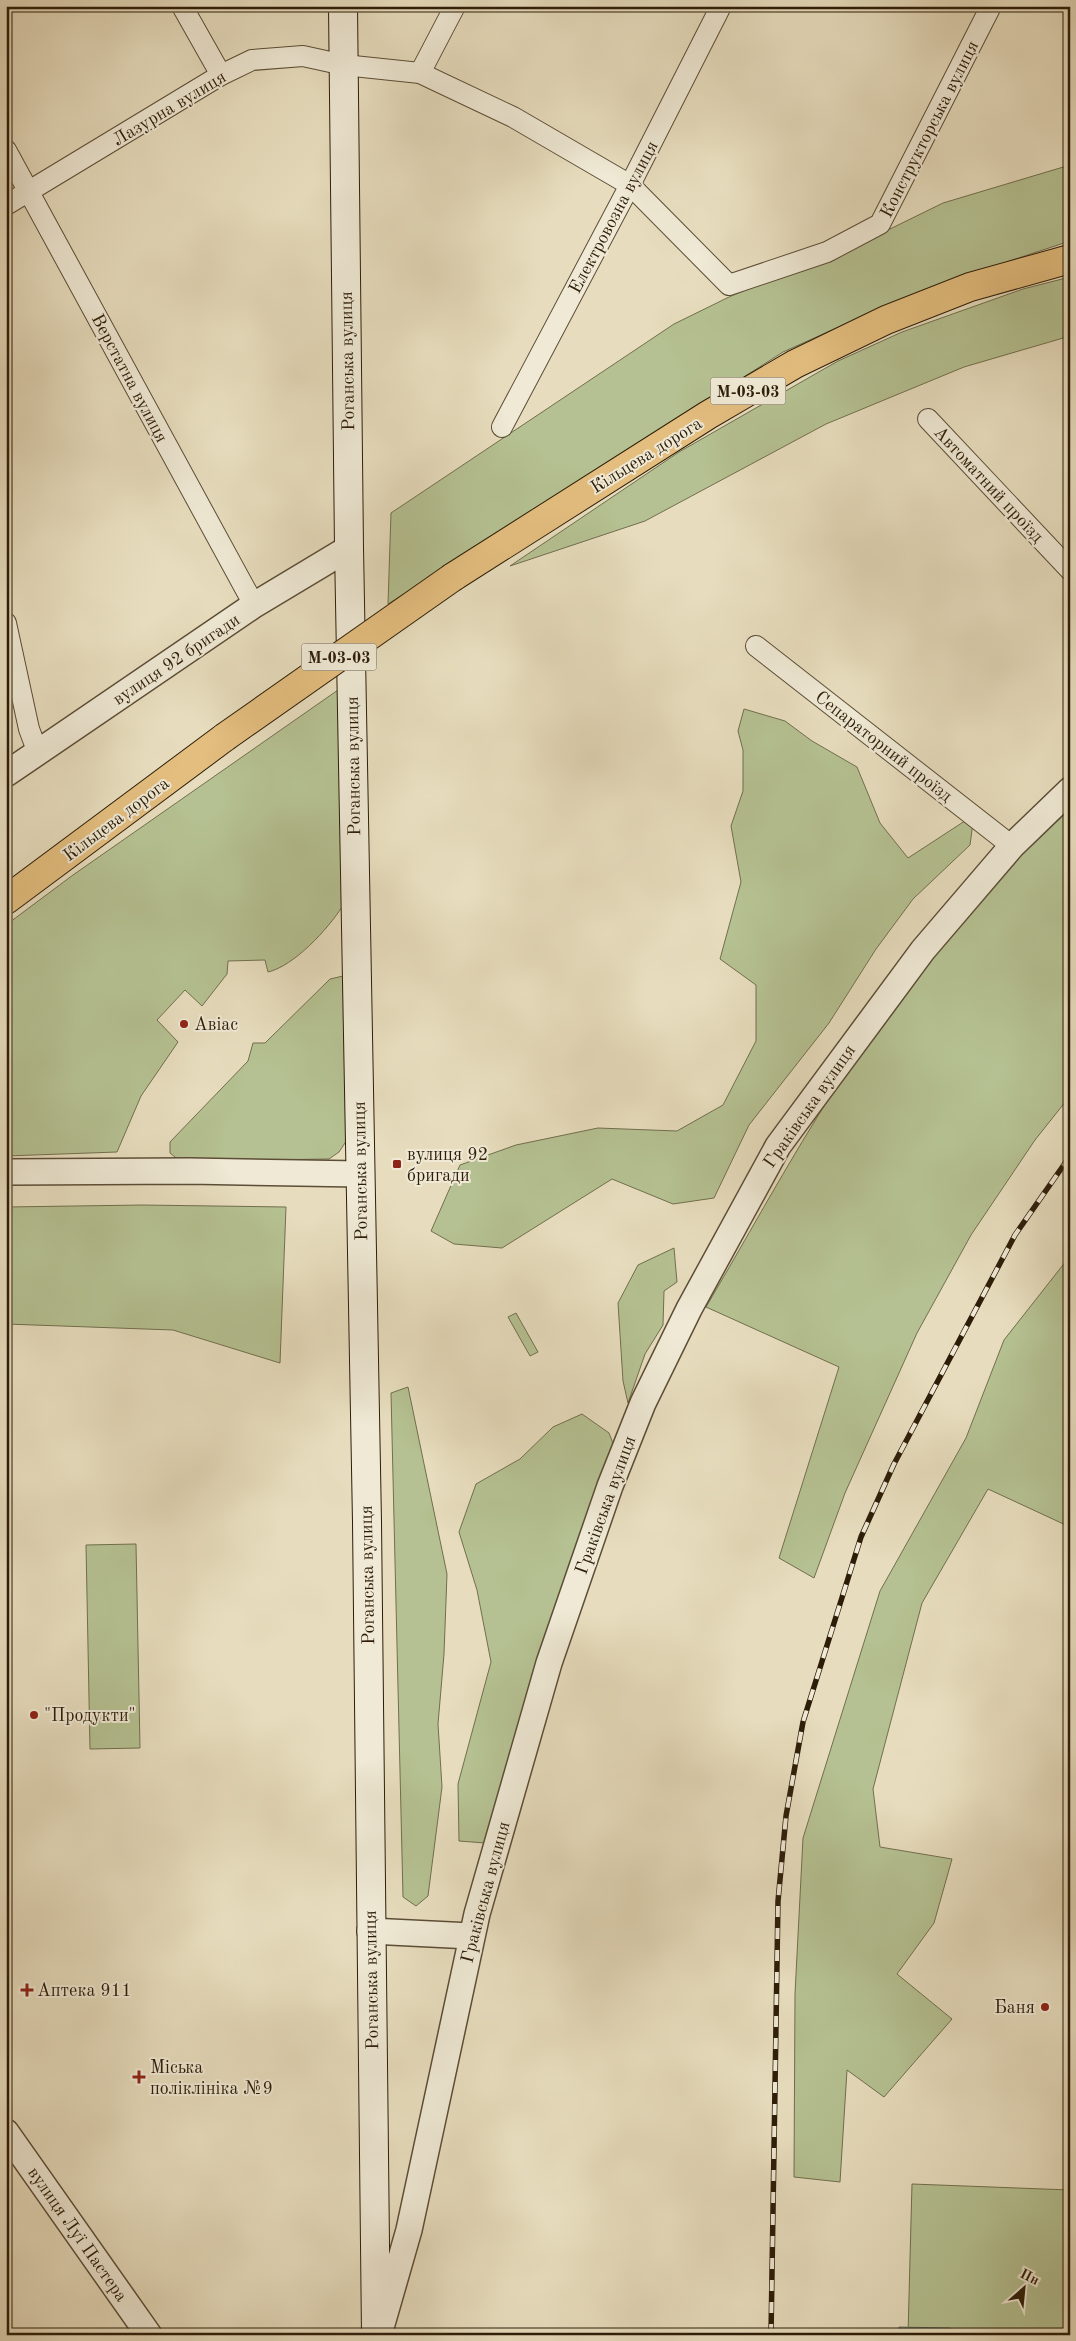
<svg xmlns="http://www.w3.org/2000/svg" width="1076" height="2341" font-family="'Old Standard TT',serif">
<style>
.green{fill:#b5c192;stroke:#716f4d}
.water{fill:#97bbb3;stroke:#6d7c6f}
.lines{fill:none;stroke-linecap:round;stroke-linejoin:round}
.minor-casing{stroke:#5c4d36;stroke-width:22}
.tertiary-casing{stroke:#5c4d36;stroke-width:28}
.secondary-casing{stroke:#2d1d08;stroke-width:30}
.trunk-casing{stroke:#2d1d08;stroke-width:30}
.minor{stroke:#efe9d5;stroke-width:20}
.tertiary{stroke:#efe9d5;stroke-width:25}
.secondary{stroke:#efe9d5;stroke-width:28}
.trunk{stroke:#e4be7f;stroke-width:28}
.rail-casing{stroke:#2d1d08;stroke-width:5.5}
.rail{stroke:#efe9d5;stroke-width:4;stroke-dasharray:11;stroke-linecap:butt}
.trunk-bridge-casing{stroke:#2d1d08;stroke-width:30;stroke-linecap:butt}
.trunk-bridge{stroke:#e4be7f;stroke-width:28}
.poi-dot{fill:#8f2418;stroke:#efe9d5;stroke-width:2}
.labels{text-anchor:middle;stroke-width:4;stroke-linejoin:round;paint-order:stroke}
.shield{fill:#efe9d5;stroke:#675a46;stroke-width:1}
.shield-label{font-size:16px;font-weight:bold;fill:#2d1d08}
.street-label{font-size:18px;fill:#2d1d08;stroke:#efe9d5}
.poi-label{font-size:18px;fill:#2d1d08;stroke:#efe9d5;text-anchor:start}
</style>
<rect width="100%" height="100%" fill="#e7ddbe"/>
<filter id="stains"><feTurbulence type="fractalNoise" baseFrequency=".004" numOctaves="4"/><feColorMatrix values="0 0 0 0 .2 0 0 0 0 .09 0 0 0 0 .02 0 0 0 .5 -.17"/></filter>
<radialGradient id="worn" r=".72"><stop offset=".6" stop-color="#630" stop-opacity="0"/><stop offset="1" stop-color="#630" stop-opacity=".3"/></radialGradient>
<g class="green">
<path d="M 1070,165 L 1070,241 L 955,279 L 861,317 L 783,352 L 388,604 L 391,513 L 674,324 L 729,297 L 890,229 L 943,203 Z"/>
<path d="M 1070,277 L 1070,336 L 964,367 L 826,424 L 645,521 L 510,566 L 679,452 L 838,361 L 902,332 L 1023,289 Z"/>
<path d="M 338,690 L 342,907 C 328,929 294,966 268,972 L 265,960 L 228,961 L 227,974 L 202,1006 L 185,990 L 157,1020 L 178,1042 L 141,1096 L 117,1152 L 6,1156 L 6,925 L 73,875 Z"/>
<path d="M 744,709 L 785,721 L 812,741 L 857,767 L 880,823 L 908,858 L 974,815 L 970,845 L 913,899 L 876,949 L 829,1023 L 749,1125 L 714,1198 L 673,1204 L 612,1179 L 502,1248 L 454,1244 L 431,1231 L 460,1165 L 516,1145 L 598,1128 L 677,1131 L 723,1105 L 756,1041 L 756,985 L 720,959 L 741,882 L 731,826 L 743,791 L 743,750 L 738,731 Z"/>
<path d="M 1070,798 L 1070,1096 L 1035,1140 L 971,1235 L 917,1333 L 845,1493 L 814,1578 L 779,1558 L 839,1367 L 706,1307 C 758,1219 806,1129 864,1045 C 925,956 998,878 1070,798 Z"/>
<path d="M 343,976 L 347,1140 L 339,1152 L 329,1159 L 180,1161 L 170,1153 L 170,1142 L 248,1061 L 253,1043 L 265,1043 L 330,979 Z"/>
<path d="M 142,1205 L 286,1207 L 280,1363 L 173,1330 L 6,1324 L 6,1207 Z"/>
<path d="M 674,1248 L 677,1282 L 664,1291 L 663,1325 L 645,1354 L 628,1403 L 623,1381 L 618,1303 L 638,1265 Z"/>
<path d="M 1070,1256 L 1070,1527 L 988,1489 L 922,1603 L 873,1789 L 880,1847 L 952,1859 L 934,1923 L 897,1974 L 952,2019 L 884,2097 L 847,2070 L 840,2182 L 794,2177 L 795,1994 L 803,1838 L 880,1591 L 966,1438 L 1004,1340 Z"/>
<path d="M 516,1313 L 538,1352 L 530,1356 L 508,1317 Z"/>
<path d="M 408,1387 L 447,1574 L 444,1654 L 438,1724 L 442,1787 L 428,1896 L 416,1906 L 403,1897 L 391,1393 Z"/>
<path d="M 582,1414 L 609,1433 L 614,1446 L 538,1656 L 485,1843 L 459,1841 L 458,1784 L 491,1662 L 477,1590 L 459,1532 L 476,1484 L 520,1459 L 553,1427 Z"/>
<path d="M 136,1544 L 140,1748 L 90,1749 L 86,1545 Z"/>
<path d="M 912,2184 L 1070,2190 L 1070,2335 L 908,2335 Z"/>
</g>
<path class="water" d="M 899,2327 L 950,2328 L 950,2335 L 899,2335 Z"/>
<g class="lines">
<defs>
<g id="minor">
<path d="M 182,6 L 221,75"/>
<path d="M 420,73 L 455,6"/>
<path d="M 6,150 L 254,605"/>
<path d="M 6,205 L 221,75 L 252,60 L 303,56 L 344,65 L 420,73 L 513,117 L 630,185 L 729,285 L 827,252 L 880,224 L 991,6"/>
<path d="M 928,419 L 1070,570"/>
<path d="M 502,427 L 630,185 L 721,6"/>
<path d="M 6,623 L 29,729 L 38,753"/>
<path d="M 756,646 L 1012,846"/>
</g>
<g id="tertiary">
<path d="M 6,774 L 254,605 L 349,548"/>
<path d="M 6,1172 L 189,1171 L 360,1174"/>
<path d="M 370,1931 L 471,1936"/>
<path d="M 6,2132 L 149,2335"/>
<path d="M 380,2331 L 409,2230 L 477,1914 L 549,1663 L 610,1486 L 643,1403 L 689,1309 L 778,1146 L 923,950 L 1012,846 L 1070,790"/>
</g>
<path id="secondary" d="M 343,6 L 349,548 L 367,1522 L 376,2335"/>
<g id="trunk">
<path d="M 453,577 L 708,415 L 795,364 L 886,320 L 970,287 L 1070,259"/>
<path d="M 6,900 L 225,737"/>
</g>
</defs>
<use href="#minor" class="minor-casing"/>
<use href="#tertiary" class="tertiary-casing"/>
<use href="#secondary" class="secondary-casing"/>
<use href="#trunk" class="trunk-casing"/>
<use href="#minor" class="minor"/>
<use href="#tertiary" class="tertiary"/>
<use href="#secondary" class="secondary"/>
<use href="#trunk" class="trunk"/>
<defs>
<path id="rail" d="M 771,2335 L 778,1901 L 786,1816 L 803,1722 L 861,1537 L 894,1464 L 1015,1235 L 1070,1156"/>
</defs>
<use href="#rail" class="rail-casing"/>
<use href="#rail" class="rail"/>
<defs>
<path id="trunk-bridge" d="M 225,737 L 453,577"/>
</defs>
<use href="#trunk-bridge" class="trunk-bridge-casing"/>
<use href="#trunk-bridge" class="trunk-bridge"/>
</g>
<g class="poi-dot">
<circle cx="184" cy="1024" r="5"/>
<rect x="392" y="1159" width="10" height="10" rx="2.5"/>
<circle cx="34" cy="1715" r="5"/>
<path d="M24.5 1982.5h5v5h5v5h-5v5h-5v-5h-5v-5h5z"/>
<circle cx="1045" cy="2007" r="5"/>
<path d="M136.5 2069.5h5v5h5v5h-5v5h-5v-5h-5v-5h5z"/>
</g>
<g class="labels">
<g class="shield">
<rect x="710.5" y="377.5" width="75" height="27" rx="4"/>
<rect x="301.5" y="643.5" width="75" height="27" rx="4"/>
</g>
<g class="shield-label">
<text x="748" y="397">М-03-03</text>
<text x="339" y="663">М-03-03</text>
</g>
<g class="street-label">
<text transform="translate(169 108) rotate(-31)" y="6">Лазурна вулиця</text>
<text transform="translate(929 129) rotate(-63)" y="6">Конструкторська вулиця</text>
<text transform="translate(613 217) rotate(-62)" y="6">Електровозна вулиця</text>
<text transform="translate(347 361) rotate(-91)" y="6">Роганська вулиця</text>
<text transform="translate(130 378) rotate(62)" y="6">Верстатна вулиця</text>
<text transform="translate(646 455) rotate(-32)" y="6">Кільцева дорога</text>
<text transform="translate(989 484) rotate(47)" y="6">Автоматний проїзд</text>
<text transform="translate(176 659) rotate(-34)" y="6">вулиця 92 бригади</text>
<text transform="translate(884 746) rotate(38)" y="6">Сепараторний проїзд</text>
<text transform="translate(353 766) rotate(-91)" y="6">Роганська вулиця</text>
<text transform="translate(116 819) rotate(-37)" y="6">Кільцева дорога</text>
<text transform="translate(809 1106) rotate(-55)" y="6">Граківська вулиця</text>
<text transform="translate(360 1171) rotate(-91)" y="6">Роганська вулиця</text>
<text transform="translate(605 1505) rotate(-70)" y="6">Граківська вулиця</text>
<text transform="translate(367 1575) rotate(-91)" y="6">Роганська вулиця</text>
<text transform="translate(485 1892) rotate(-75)" y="6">Граківська вулиця</text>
<text transform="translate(371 1980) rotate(-91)" y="6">Роганська вулиця</text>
<text transform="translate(78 2234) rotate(55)" y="6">вулиця Луї Пастера</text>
</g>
<g class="poi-label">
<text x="194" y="1030">Авіас</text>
<text x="407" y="1160">вулиця 92<tspan x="407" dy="21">бригади</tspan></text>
<text x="44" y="1721">"Продукти"</text>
<text x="37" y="1996">Аптека 911</text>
<text x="1035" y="2013" text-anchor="end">Баня</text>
<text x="150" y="2073">Міська<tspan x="150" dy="21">поліклініка №9</tspan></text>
</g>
</g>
<rect width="1076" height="2341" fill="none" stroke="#e7ddbe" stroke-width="25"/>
<rect x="8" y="8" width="1061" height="2326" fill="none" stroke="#2d1d08" stroke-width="2.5"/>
<rect x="12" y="12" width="1051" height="2316" fill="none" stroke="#2d1d08"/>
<g transform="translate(1024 2288) rotate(27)" stroke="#efe9d5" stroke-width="4" paint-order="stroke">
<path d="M0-4L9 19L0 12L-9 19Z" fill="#2d1d08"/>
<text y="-8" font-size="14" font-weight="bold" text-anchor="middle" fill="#2d1d08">Пн</text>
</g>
<rect width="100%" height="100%" filter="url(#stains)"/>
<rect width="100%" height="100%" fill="url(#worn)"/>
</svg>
